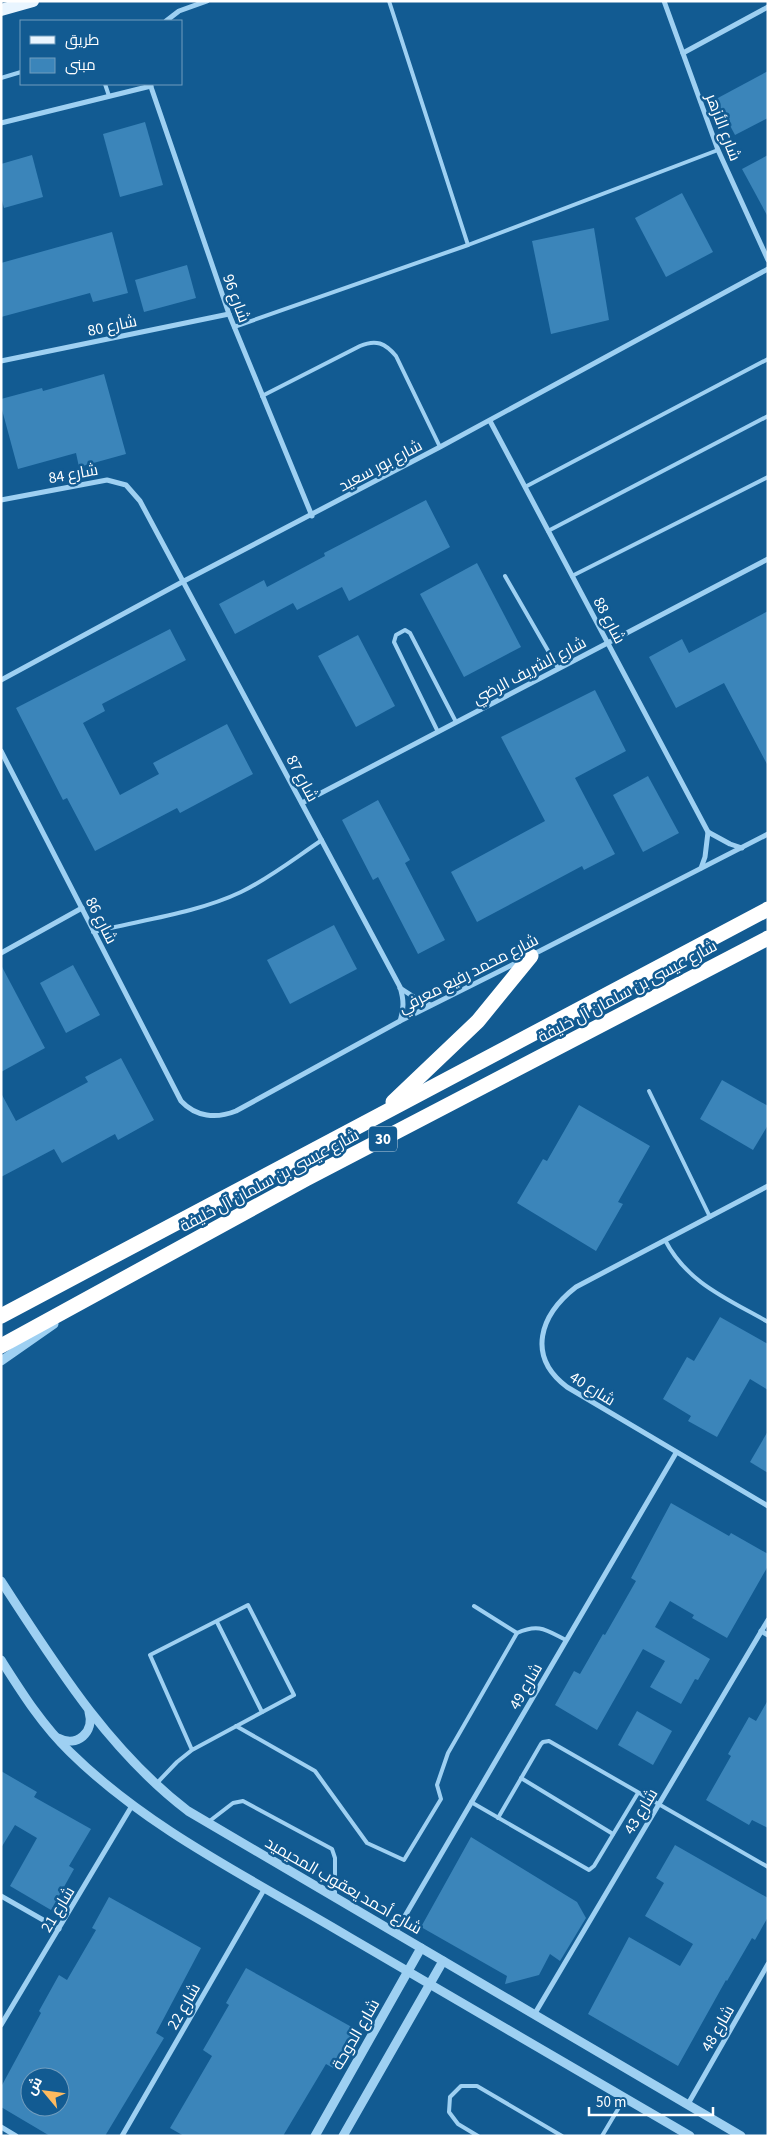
<svg xmlns="http://www.w3.org/2000/svg" width="769" height="2137" font-family="'Source Sans 3',Cairo,sans-serif">
<style>
.building{fill:#3b85ba;fill-rule:evenodd}
.lines{fill:none;stroke-linecap:round;stroke-linejoin:round}
.service{stroke:#9ed0f2;stroke-width:4}
.minor{stroke:#9ed0f2;stroke-width:5}
.tertiary{stroke:#9ed0f2;stroke-width:9}
.primary{stroke:#e9f5ff;stroke-width:12}
.motorway{stroke:#fff;stroke-width:15}
.labels{text-anchor:middle;stroke-width:5;stroke-linejoin:round;paint-order:stroke}
.shield{fill:#125b92;stroke:#b8cede;stroke-width:1}
.shield-label{font-size:15px;font-weight:bold;fill:#fff}
.street-label{font-size:16px;fill:#fff;stroke:#125b92}
</style>
<rect width="100%" height="100%" fill="#125b92"/>
<g class="building">
<path d="M 768,71 L 768,118 L 735,135 L 716,99 Z"/>
<path d="M 145,122 L 163,185 L 120,197 L 103,134 Z"/>
<path d="M 32,155 L 43,197 L 4,208 L 1,197 L 1,164 Z"/>
<path d="M 768,155 L 768,217 L 742,169 Z"/>
<path d="M 682,193 L 713,252 L 666,277 L 635,218 Z"/>
<path d="M 594,228 L 609,320 L 551,334 L 532,241 Z"/>
<path d="M 112,232 L 128,293 L 93,302 L 90,293 L 1,317 L 1,263 Z"/>
<path d="M 187,265 L 196,298 L 144,312 L 135,280 Z"/>
<path d="M 104,374 L 126,454 L 79,467 L 76,453 L 18,469 L 1,406 L 1,399 L 42,388 L 43,391 Z"/>
<path d="M 426,500 L 450,547 L 349,601 L 342,587 L 297,610 L 293,603 L 235,634 L 219,604 L 264,580 L 267,587 L 325,556 L 324,553 Z"/>
<path d="M 477,563 L 521,647 L 464,677 L 420,594 Z"/>
<path d="M 768,611 L 768,766 L 724,683 L 676,708 L 649,657 L 682,639 L 689,653 Z"/>
<path d="M 170,629 L 186,660 L 102,704 L 105,711 L 83,723 L 120,795 L 159,774 L 153,763 L 227,724 L 253,774 L 180,813 L 177,808 L 95,851 L 67,798 L 63,800 L 16,708 Z"/>
<path d="M 358,635 L 395,706 L 356,727 L 318,656 Z"/>
<path d="M 595,690 L 626,751 L 575,778 L 615,854 L 584,870 L 582,866 L 477,922 L 451,872 L 545,821 L 501,737 Z"/>
<path d="M 648,776 L 679,833 L 643,852 L 613,795 Z"/>
<path d="M 378,800 L 410,860 L 405,863 L 445,940 L 418,954 L 378,877 L 373,880 L 342,820 Z"/>
<path d="M 334,925 L 357,969 L 290,1004 L 267,960 Z"/>
<path d="M 1,965 L 45,1048 L 1,1072 Z"/>
<path d="M 73,965 L 100,1015 L 66,1033 L 40,983 Z"/>
<path d="M 121,1058 L 154,1120 L 118,1140 L 115,1134 L 62,1163 L 54,1149 L 1,1177 L 1,1093 L 16,1121 L 88,1082 L 85,1077 Z"/>
<path d="M 722,1080 L 768,1106 L 768,1125 L 753,1150 L 700,1119 Z"/>
<path d="M 579,1105 L 650,1146 L 618,1202 L 623,1204 L 596,1251 L 517,1203 L 543,1159 L 547,1161 Z"/>
<path d="M 720,1317 L 768,1344 L 768,1390 L 750,1379 L 717,1437 L 688,1421 L 691,1416 L 663,1399 L 687,1357 L 694,1361 Z"/>
<path d="M 768,1431 L 768,1473 L 750,1462 Z"/>
<path d="M 671,1503 L 729,1536 L 731,1533 L 768,1554 L 768,1566 L 727,1638 L 692,1618 L 694,1615 L 670,1601 L 655,1627 L 710,1659 L 698,1680 L 695,1679 L 681,1704 L 650,1687 L 665,1661 L 643,1649 L 597,1730 L 555,1705 L 574,1671 L 580,1674 L 603,1634 L 605,1635 L 636,1581 L 631,1578 Z"/>
<path d="M 768,1700 L 768,1828 L 752,1820 L 749,1825 L 706,1800 L 731,1756 L 728,1754 L 749,1717 L 756,1721 Z"/>
<path d="M 637,1711 L 672,1731 L 653,1765 L 618,1745 Z"/>
<path d="M 1,1771 L 37,1792 L 34,1797 L 91,1829 L 69,1866 L 74,1869 L 51,1910 L 10,1886 L 37,1838 L 15,1825 L 1,1848 Z"/>
<path d="M 471,1837 L 577,1902 L 586,1918 L 560,1961 L 550,1954 L 539,1975 L 505,1984 L 507,1976 L 421,1927 Z"/>
<path d="M 675,1845 L 768,1898 L 768,1917 L 755,1940 L 752,1938 L 727,1981 L 726,1980 L 678,2066 L 588,2014 L 629,1937 L 680,1966 L 693,1944 L 645,1916 L 664,1883 L 656,1878 Z"/>
<path d="M 109,1897 L 201,1948 L 156,2033 L 164,2038 L 105,2136 L 50,2136 L 1,2107 L 1,2087 L 41,2013 L 39,2011 L 59,1975 L 67,1980 L 96,1930 L 92,1928 ZM 30,2077 L 60,2077 L 60,2107 L 30,2107 Z"/>
<path d="M 246,1968 L 357,2030 L 335,2069 L 326,2064 L 283,2136 L 184,2136 L 170,2128 L 212,2056 L 203,2050 L 229,2005 L 226,2003 Z"/>
</g>
<g class="lines">
<g class="service">
<path d="M 389,1 L 468,245"/>
<path d="M 1,78 L 21,72"/>
<path d="M 105,84 L 109,96"/>
<path d="M 234,327 L 468,245 L 718,150"/>
<path d="M 262,396 L 360,346 C 376,339 385,343 396,356 L 440,447"/>
<path d="M 525,487 L 768,359"/>
<path d="M 548,531 L 768,416"/>
<path d="M 505,576 L 558,668"/>
<path d="M 572,576 L 768,477"/>
<path d="M 438,732 L 394,642 L 396,635 L 405,630 L 410,633 L 456,722"/>
<path d="M 93,932 C 141,920 197,913 241,892 C 270,878 295,858 322,840"/>
<path d="M 649,1091 L 710,1217"/>
<path d="M 665,1240 C 687,1283 728,1299 768,1322"/>
<path d="M 474,1606 L 517,1633 C 539,1623 546,1630 566,1640"/>
<path d="M 217,1622 L 262,1712"/>
<path d="M 236,1726 L 315,1771 L 367,1843 L 404,1860 L 441,1799 L 437,1785 L 448,1753 L 517,1633"/>
<path d="M 521,1778 L 613,1834"/>
<path d="M 157,1783 L 177,1762 L 192,1750 L 294,1695 L 248,1605 L 150,1655 L 192,1750"/>
<path d="M 471,1802 L 589,1870 L 594,1866 L 638,1793"/>
<path d="M 498,1818 L 541,1744 L 543,1742 L 549,1741 L 768,1867"/>
<path d="M 207,1823 L 233,1803 L 243,1801 L 332,1849 L 335,1858 L 335,1895"/>
<path d="M 478,2136 L 458,2124 L 449,2112 L 450,2097 L 461,2086 L 477,2086 L 562,2136"/>
<path d="M 602,2136 L 624,2099"/>
</g>
<g class="minor">
<path d="M 664,1 L 718,150 L 768,260"/>
<path d="M 166,21 L 179,11 L 207,1"/>
<path d="M 683,53 L 768,7"/>
<path d="M 150,84 L 229,314 L 312,516"/>
<path d="M 1,123 L 151,86"/>
<path d="M 1,361 L 229,314"/>
<path d="M 490,421 L 708,832 L 730,844 L 742,848"/>
<path d="M 1,500 L 107,480 L 126,485 L 140,501 L 400,987 C 404,1000 404,1009 400,1021"/>
<path d="M 1,680 L 184,581 L 440,447 L 768,269"/>
<path d="M 1,751 L 181,1101 C 196,1117 216,1119 236,1111 L 400,1021 L 520,961"/>
<path d="M 302,803 L 768,559"/>
<path d="M 701,868 L 705,857 L 708,832"/>
<path d="M 1,953 L 82,908"/>
<path d="M 532,955 L 768,834"/>
<path d="M 400,988 L 420,1001 L 431,1005"/>
<path d="M 768,1186 L 576,1287 C 540,1315 526,1356 567,1387 L 768,1506"/>
<path d="M 761,1631 L 768,1635"/>
<path d="M 1,1896 L 59,1929"/>
<path d="M 395,1933 L 676,1453"/>
<path d="M 534,2015 L 768,1620"/>
<path d="M 1,2025 L 133,1804"/>
<path d="M 688,2104 L 768,1964"/>
<path d="M 1,2127 L 16,2136"/>
<path d="M 122,2136 L 265,1888"/>
</g>
<g class="tertiary">
<path d="M 1,1361 L 54,1324"/>
<path d="M 1,1581 C 55,1664 108,1750 188,1811 L 741,2136"/>
<path d="M 1,1660 C 22,1693 42,1725 70,1752 C 149,1830 254,1880 349,1937 C 462,2004 576,2070 690,2136"/>
<path d="M 58,1738 C 77,1748 95,1732 89,1712"/>
<path d="M 315,2136 L 421,1948"/>
<path d="M 343,2136 L 443,1961"/>
</g>
<path class="primary" d="M 1,10 L 33,1"/>
<g class="motorway">
<path d="M 393,1102 L 478,1021 L 531,956"/>
<path d="M 1,1316 L 768,909"/>
<path d="M 1,1346 L 306,1179 L 768,938"/>
</g>
</g>
<g class="labels">
<rect class="shield" x="369" y="1126.5" width="28" height="25" rx="4"/>
<g class="shield-label">
<text x="383" y="1144">30</text>
</g>
<g class="street-label">
<text transform="translate(724 127) rotate(69)" y="6">شارع الأزهر</text>
<text transform="translate(237 298) rotate(70)" y="6">شارع 96</text>
<text transform="translate(112 325) rotate(-12)" y="6">شارع 80</text>
<text transform="translate(380 465) rotate(-28)" y="6">شارع بور سعيد</text>
<text transform="translate(73 473) rotate(-10)" y="6">شارع 84</text>
<text transform="translate(610 620) rotate(62)" y="6">شارع 88</text>
<text transform="translate(529 670) rotate(-28)" y="6">شارع الشريف الرضي</text>
<text transform="translate(303 778) rotate(62)" y="6">شارع 87</text>
<text transform="translate(102 920) rotate(63)" y="6">شارع 86</text>
<text transform="translate(468 973) rotate(-27)" y="6">شارع محمد رفيع معرفي</text>
<text transform="translate(627 991) rotate(-28)" y="6">شارع عيسى بن سلمان آل خليفة</text>
<text transform="translate(269 1180) rotate(-28)" y="6">شارع عيسى بن سلمان آل خليفة</text>
<text transform="translate(593 1388) rotate(32)" y="6">شارع 40</text>
<text transform="translate(525 1686) rotate(-60)" y="6">شارع 49</text>
<text transform="translate(640 1811) rotate(-59)" y="6">شارع 43</text>
<text transform="translate(344 1885) rotate(30)" y="6">شارع أحمد يعقوب المحيميد</text>
<text transform="translate(57 1909) rotate(-59)" y="6">شارع 21</text>
<text transform="translate(183 2006) rotate(-60)" y="6">شارع 22</text>
<text transform="translate(717 2028) rotate(-60)" y="6">شارع 48</text>
<text transform="translate(355 2034) rotate(-60)" y="6">شارع الدوحة</text>
</g>
</g>
<rect width="769" height="2137" fill="none" stroke="#ffffff" stroke-width="5"/>
<rect x="20" y="20" width="162" height="65" fill="#125b92" stroke="#719dbe"/>
<rect x="30" y="36" width="25" height="8" fill="#e9f5ff" stroke="#719dbe"/>
<text x="65" y="45" font-size="15" fill="#ffffff">طريق</text>
<rect x="30" y="58" width="25" height="15" fill="#3b85ba" stroke="#719dbe"/>
<text x="65" y="70" font-size="15" fill="#ffffff">مبنى</text>
<g transform="translate(45 2092) rotate(299)"><circle r="24" fill="#125b92" stroke="#719dbe"/>
<path d="M0-4L9 19L0 12L-9 19Z" fill="#ffbb5f"/>
<text y="-8" font-size="14" font-weight="bold" text-anchor="middle" fill="#ffffff">ش</text>
</g>
<path d="M589 2107v8h124v-8" fill="none" stroke="#ffffff" stroke-width="2.5"/>
<text x="596" y="2107" font-size="15" fill="#ffffff" stroke="#125b92" stroke-width="4" paint-order="stroke">50 m</text>
</svg>
